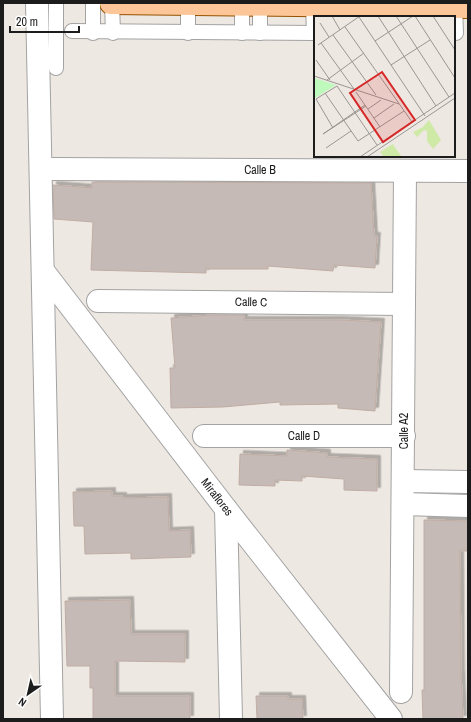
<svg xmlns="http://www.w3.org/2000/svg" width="471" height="722" font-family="'Archivo Narrow',sans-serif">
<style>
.building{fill:#c5bab5;stroke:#c0ada4;filter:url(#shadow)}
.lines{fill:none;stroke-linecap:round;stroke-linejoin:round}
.lane-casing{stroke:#a3a3a3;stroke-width:16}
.street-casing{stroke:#a3a3a3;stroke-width:24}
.primary-casing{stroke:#955200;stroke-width:24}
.lane{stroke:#fff;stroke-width:14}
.street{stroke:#fff;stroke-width:22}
.primary{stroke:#fcc698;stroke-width:22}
.labels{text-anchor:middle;stroke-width:3;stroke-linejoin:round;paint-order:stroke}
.street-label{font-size:12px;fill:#1c1c1c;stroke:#fff}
.inset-road{fill:none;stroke:#9a9693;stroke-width:1}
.view{fill:#d62828;fill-opacity:0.15;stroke:#d62828;stroke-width:2}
.inset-edge{fill:none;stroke:#1c1c1c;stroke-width:2}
</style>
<defs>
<filter id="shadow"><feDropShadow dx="3.5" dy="-3.5" stdDeviation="0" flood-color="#0004"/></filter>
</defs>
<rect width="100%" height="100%" fill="#eee8e2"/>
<g class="building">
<path d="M 92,182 L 371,183 L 374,236 L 377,236 L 375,268 L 334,265 L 333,271 L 268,266 L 268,269 L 206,269 L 206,273 L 91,270 L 93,222 L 54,219 L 53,185 L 92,188 Z"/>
<path d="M 212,315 L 244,315 L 244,320 L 341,320 L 381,322 L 375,411 L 338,408 L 338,404 L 280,405 L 280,402 L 223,407 L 171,408 L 170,368 L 175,368 L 171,318 Z"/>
<path d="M 287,450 L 327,453 L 327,457 L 377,459 L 377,491 L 344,490 L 344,479 L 302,476 L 302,481 L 275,480 L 275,486 L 239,485 L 240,454 L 287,456 Z"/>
<path d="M 112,491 L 112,496 L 123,496 L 123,498 L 168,497 L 169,531 L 190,530 L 191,557 L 131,559 L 131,553 L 85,554 L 84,526 L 74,526 L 73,492 Z"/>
<path d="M 424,520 L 468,521 L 468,551 L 460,551 L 461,672 L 463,719 L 423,719 L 422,690 L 424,690 Z"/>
<path d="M 130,600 L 131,634 L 185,634 L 185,662 L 115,661 L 115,696 L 190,696 L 190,719 L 93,719 L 93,688 L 90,688 L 90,666 L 67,666 L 65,601 Z"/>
<path d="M 256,696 L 288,696 L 288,699 L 302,699 L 303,719 L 257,719 Z"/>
</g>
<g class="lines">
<defs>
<g id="lane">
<path d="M 56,3 L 56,68"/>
<path d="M 93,3 L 93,33"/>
<path d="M 112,3 L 113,33"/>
<path d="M 188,4 L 188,33"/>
<path d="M 242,4 L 242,33"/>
<path d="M 260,5 L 260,33"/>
<path d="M 313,5 L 314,33"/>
<path d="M 455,7 L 456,33"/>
<path d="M 72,31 L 315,33"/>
</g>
<g id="street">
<path d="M 37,3 L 52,719"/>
<path d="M 51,169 L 468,171"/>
<path d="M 44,272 L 226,509 L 391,719"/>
<path d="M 98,301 L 404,304"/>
<path d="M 204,436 L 404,436"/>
<path d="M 404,481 L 468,482"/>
<path d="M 404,504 L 468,506"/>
<path d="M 226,509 L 231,719"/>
<path d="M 401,692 L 405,171"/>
</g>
<path id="primary" d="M 111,3 L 468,7"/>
</defs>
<use href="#lane" class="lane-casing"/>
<use href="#street" class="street-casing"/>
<use href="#primary" class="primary-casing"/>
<use href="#lane" class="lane"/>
<use href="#street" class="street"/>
<use href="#primary" class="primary"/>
</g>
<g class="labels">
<g class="street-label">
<text x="260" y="174">Calle B</text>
<text transform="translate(251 302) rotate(1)" y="4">Calle C</text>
<text transform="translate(404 431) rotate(-90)" y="4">Calle A2</text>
<text x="304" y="440">Calle D</text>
<text transform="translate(217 497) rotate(52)" y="4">Miraflores</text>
</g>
</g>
<g transform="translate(314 16)">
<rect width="141" height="141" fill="#eee8e2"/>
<path d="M 115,104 L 127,124 L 119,133 L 113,125 L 113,115 L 110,114 L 103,121 L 99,116 L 109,111 ZM 79,128 L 80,130 L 88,141 L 70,141 L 66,136 Z" fill="#cfe9a6"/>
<path d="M 0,62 L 22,69 L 1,82 Z" fill="#bffabd"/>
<path class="inset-road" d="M 18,0 L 26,14M 64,0 L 122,90M 82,0 L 135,81M 101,0 L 141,62M 119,0 L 141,34M 45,1 L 111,100M 6,7 L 15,21M 31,11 L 98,106M 19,19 L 62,79M 61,25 L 99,0M 7,27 L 40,73M 4,29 L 46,0M 2,44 L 16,64M 77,49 L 116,24M 0,60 L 85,88M 13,64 L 50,37M 42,76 L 66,111M 11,77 L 44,125 L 90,95M 51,89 L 9,118 L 52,90M 54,93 L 67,84M 60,102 L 80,88M 19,112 L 2,83 L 23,70 L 63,129M 12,132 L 37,115M 46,141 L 141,77M 53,141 L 141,82"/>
<path class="view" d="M 68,56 L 101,104 L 69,126 L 36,77 Z"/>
<rect width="141" height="141" class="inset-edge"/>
</g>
<rect width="471" height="722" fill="none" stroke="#1c1c1c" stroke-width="8"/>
<g transform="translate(28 694) rotate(214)" stroke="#ffffff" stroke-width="3" paint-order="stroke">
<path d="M0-3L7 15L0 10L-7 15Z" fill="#1c1c1c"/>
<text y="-6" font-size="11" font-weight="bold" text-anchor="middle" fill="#1c1c1c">N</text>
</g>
<path d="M10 26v6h69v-6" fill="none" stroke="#1c1c1c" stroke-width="2"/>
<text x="16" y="26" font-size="12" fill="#1c1c1c" stroke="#ffffff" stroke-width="3" paint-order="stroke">20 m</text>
</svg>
